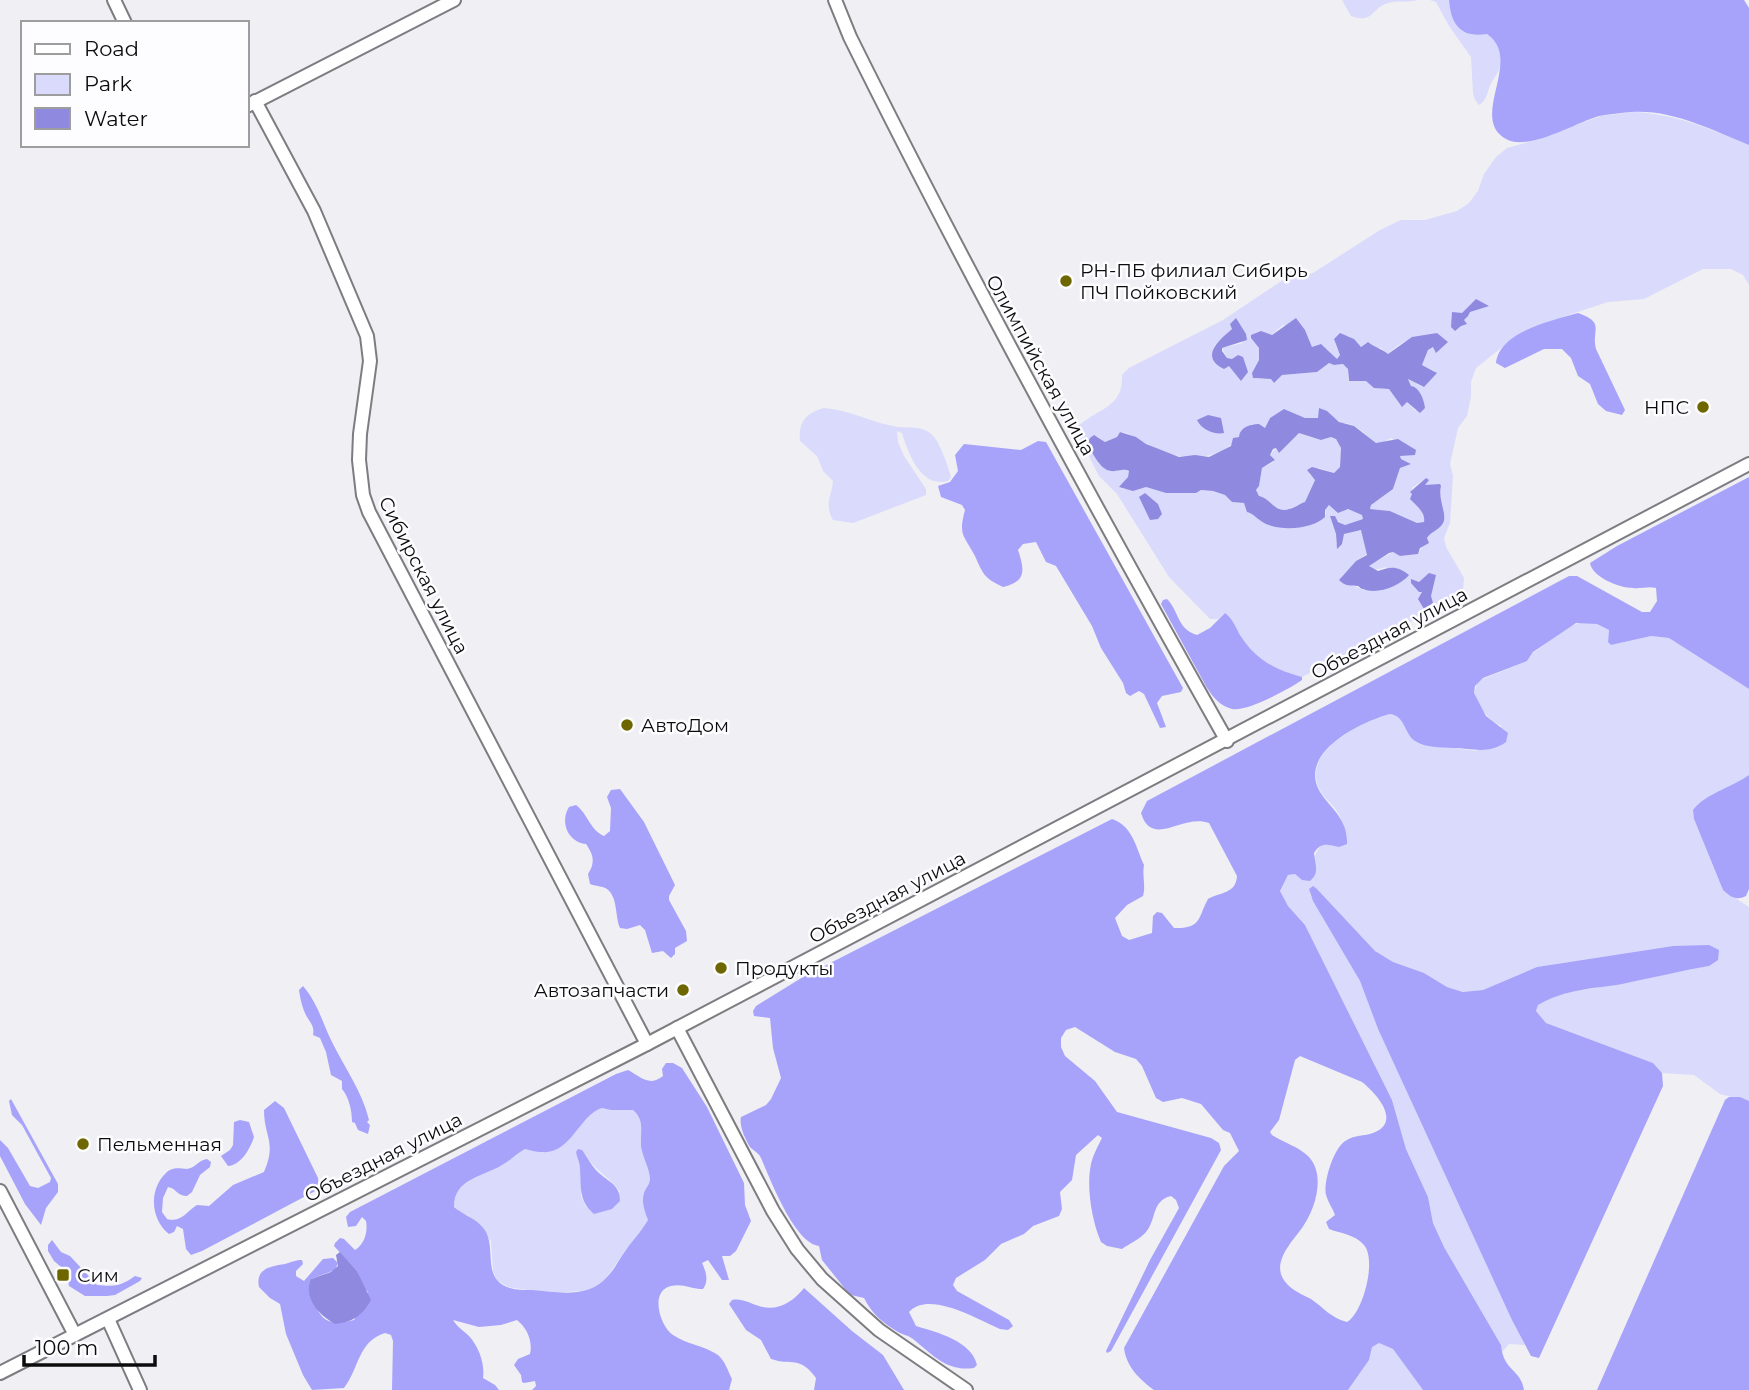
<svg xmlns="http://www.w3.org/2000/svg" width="1749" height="1390" font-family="Montserrat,sans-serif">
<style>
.green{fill:#dadafc;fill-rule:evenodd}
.forest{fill:#a7a3fb;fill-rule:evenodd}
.water{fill:#8f8ae0;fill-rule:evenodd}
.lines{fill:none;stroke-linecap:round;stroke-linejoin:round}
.minor-casing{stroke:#7d7d81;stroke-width:16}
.minor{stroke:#fff;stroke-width:12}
.poi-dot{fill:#6e6700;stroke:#fdfdff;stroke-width:2.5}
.labels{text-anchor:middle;stroke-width:5;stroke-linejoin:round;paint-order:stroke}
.poi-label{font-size:19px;fill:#0c0c0d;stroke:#fdfdff;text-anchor:start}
.street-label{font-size:19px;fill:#0c0c0d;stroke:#fdfdff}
</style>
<rect width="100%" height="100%" fill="#efeff4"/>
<g class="green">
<path d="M 1342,0 L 1418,0 C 1408,3 1397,0 1388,3 C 1371,8 1374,24 1351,16 Z"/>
<path d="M 1430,0 L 1449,0 C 1451,23 1463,37 1487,34 C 1498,41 1504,56 1499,70 C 1497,75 1493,79 1490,85 C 1487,93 1487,100 1479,105 L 1475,100 L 1473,93 L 1471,57 L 1449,26 L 1436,2 Z"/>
<path d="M 1634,112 C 1675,114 1711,129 1749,145 L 1749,285 L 1743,275 L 1731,269 L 1703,269 L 1644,299 L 1608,302 L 1535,326 L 1510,341 L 1476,368 L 1471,382 L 1471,396 L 1467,416 L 1458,428 L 1450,464 L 1453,476 L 1450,523 L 1444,538 L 1446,547 L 1464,578 L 1463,590 L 1457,598 L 1302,677 C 1274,669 1256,660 1240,635 C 1235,626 1233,619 1225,613 L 1218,619 L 1210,619 L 1169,577 L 1117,494 L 1099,476 L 1079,437 L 1078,426 C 1099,408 1124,407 1122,375 L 1129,368 L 1223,320 L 1283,280 L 1313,273 L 1380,230 L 1401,220 L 1425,220 L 1457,211 L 1469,203 L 1478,191 L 1484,174 L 1496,157 L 1507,148 L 1529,142 L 1601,116 ZM 1283,325 L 1305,330 L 1312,347 L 1327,349 L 1337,360 L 1340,355 L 1335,343 L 1349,336 L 1361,347 L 1366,343 L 1374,348 L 1381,348 L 1388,354 C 1405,337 1416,339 1437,333 L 1433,347 L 1428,350 L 1422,365 L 1435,371 L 1422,387 L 1408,379 L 1412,388 L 1416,411 L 1407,402 L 1402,406 L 1389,389 L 1382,389 L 1366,381 L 1348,380 L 1348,369 L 1343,364 L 1334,365 L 1329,363 L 1317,372 L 1282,375 L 1271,379 L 1257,379 L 1252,373 L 1259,360 L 1259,348 L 1251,338 L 1271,335 ZM 1232,329 L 1243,343 L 1222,348 L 1227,358 L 1232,359 L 1232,368 L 1214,346 ZM 1284,409 L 1305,418 L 1318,418 L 1319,415 L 1336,419 L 1341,423 C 1356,422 1365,435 1376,443 L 1380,444 L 1391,438 L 1414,454 L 1399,456 L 1401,459 L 1411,464 L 1400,468 L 1393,489 L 1371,505 L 1370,509 L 1391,511 L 1417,523 L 1425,522 L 1425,518 L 1412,494 L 1412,488 L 1426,478 L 1425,485 L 1441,486 C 1437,502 1445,509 1443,525 L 1430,533 L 1418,554 L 1400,556 L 1393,552 L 1371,564 L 1369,566 L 1374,570 L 1387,567 L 1364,590 L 1339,580 L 1356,561 L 1367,554 L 1362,530 L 1344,534 L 1336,545 L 1336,534 L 1330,517 L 1345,525 L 1363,519 L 1362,514 L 1359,512 L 1329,505 L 1325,510 L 1326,514 C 1291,530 1271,535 1244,503 L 1232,502 L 1225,495 L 1213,491 L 1201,490 L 1196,493 L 1166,493 L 1146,487 L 1133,490 L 1120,488 L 1128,477 L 1129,471 C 1122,468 1119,471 1112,471 C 1101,469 1096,458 1091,450 L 1097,436 L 1105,442 L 1117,437 L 1120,432 C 1131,433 1136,439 1145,443 C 1169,457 1198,463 1223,450 C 1231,445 1238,441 1241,431 L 1252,424 L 1259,424 L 1265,428 L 1270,418 Z"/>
<path d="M 824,408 C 850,410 872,423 898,427 C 908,428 921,426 930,433 C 939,439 948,466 951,477 L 948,481 C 921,488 909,455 902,433 L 897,431 L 898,442 L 904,456 L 926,489 L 926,495 L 853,523 L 833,520 C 824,504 832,495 833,481 L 823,471 L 817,456 L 800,441 C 798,422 806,413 824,408 Z"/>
<path d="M 1299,433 L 1321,440 L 1331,437 L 1336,439 L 1341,448 L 1340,467 L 1334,473 L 1319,468 L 1309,474 L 1315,479 L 1305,503 C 1298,504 1295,507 1289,509 C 1277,514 1270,500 1259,496 L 1256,490 L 1259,486 L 1262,468 L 1274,462 L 1270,455 L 1276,448 L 1279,452 Z"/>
<path d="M 1584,622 L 1597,624 L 1609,630 L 1608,641 L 1611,645 L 1651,636 L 1669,638 L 1749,689 L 1749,775 L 1735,785 L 1713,794 L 1693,810 L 1694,819 L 1723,890 L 1749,907 L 1749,1101 L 1720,1094 L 1694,1075 L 1662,1073 L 1653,1063 L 1546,1023 L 1536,1011 L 1538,1004 C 1560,991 1581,991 1606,986 C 1640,979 1674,972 1709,966 L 1673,946 L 1537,967 L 1483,990 L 1464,992 L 1447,987 L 1424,973 L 1393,962 L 1375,951 L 1317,889 L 1310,894 L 1360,981 L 1378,1029 L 1525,1345 L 1509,1344 L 1501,1353 L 1501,1345 L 1444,1247 L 1433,1223 L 1428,1197 L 1406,1149 L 1392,1100 L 1305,925 L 1288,906 L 1280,891 L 1288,875 L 1295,874 L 1302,880 L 1320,846 L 1347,837 C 1344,827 1341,816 1334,807 C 1328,800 1321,795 1318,786 C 1304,750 1361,722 1390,714 C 1404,716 1403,731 1414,736 C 1437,749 1451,747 1476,751 L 1502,726 C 1487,720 1480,707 1474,693 L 1478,681 L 1527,661 L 1533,653 L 1569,626 Z"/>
<path d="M 602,1108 L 611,1110 L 633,1110 C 647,1122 638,1136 642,1151 C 644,1160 649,1168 650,1178 C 650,1185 646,1187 644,1193 C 641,1202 645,1212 648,1220 L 640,1235 L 625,1251 L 606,1278 L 597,1287 L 582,1291 L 547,1293 L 508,1287 L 497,1280 L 493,1271 L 491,1241 L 468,1215 L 460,1212 L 454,1206 C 455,1178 483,1177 502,1165 C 510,1160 517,1154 525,1149 L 534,1150 L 586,1120 L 594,1110 ZM 576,1152 L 585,1154 C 595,1171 610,1177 620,1192 L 586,1207 L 581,1196 L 580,1167 Z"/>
<path d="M 1379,1343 L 1393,1349 L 1423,1390 L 1348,1390 L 1369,1360 L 1372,1346 Z"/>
</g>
<g class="forest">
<path d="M 1449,0 L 1744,0 L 1749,8 L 1749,145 C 1712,130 1672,109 1631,112 C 1621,113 1609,114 1599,116 C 1575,123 1531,150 1508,140 C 1466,120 1525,60 1487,34 C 1461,38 1451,25 1449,0 Z"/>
<path d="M 1578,313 C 1606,323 1591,329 1596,349 L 1625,410 L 1622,415 L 1606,411 L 1598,404 L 1590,384 L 1578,376 L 1571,358 L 1562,349 L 1544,349 L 1505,368 L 1496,363 C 1499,332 1553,320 1578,313 Z"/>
<path d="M 1038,441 L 1046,442 L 1183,688 L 1181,692 L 1162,696 L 1157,703 L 1166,727 L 1160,728 L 1144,694 L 1139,691 L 1130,696 L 1126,693 L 1123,683 L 1101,648 L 1092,626 L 1056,566 L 1046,562 L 1036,542 L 1023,544 L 1018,550 C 1025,570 1026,582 1003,587 C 984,578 983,574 975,556 C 964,535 958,536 965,510 L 962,505 L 941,497 L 938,486 L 950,482 L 958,471 L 955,455 L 964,444 L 1021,450 Z"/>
<path d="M 1749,477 L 1749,689 L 1669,638 L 1651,636 L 1611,645 L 1608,642 L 1609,630 L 1597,624 L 1576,623 L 1533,652 L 1527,661 L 1483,678 L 1475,686 L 1474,693 L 1486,716 L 1508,733 L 1506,742 C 1488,755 1472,748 1453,748 C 1440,747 1426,748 1415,741 C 1404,733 1405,716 1390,714 C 1360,722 1297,753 1320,792 C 1331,809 1348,819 1347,844 L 1339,847 C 1328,844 1320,842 1314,853 C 1315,865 1320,873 1310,881 L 1302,880 L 1295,874 L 1288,875 L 1280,891 L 1288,906 L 1305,925 L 1392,1100 L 1406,1149 L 1428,1197 L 1433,1223 L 1444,1247 L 1501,1345 C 1503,1371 1521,1369 1524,1390 L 1423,1390 L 1393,1349 L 1379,1343 L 1372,1347 L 1369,1360 L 1348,1390 L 1154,1390 C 1139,1379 1126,1366 1124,1348 L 1224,1166 L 1239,1151 L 1230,1133 L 1223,1130 L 1201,1104 L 1182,1098 L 1163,1102 L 1156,1098 L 1142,1066 L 1136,1059 L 1115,1052 L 1075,1027 L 1066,1030 L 1061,1038 L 1061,1047 L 1065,1056 L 1095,1081 L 1117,1112 L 1211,1138 L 1219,1143 L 1221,1150 L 1111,1351 L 1107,1353 L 1106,1351 L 1150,1260 L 1179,1208 L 1176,1200 L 1171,1196 C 1151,1201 1157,1219 1146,1232 C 1140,1239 1129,1244 1122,1249 L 1107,1246 L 1101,1242 C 1092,1221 1086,1187 1091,1164 C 1093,1155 1098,1146 1102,1138 L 1098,1135 L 1076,1155 L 1072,1180 L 1060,1192 L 1062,1209 L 1059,1216 L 1033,1226 L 1024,1234 L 1001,1244 L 985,1260 L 956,1278 L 953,1285 L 957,1291 L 1009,1320 L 1013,1326 L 1008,1330 L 1000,1329 C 977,1319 929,1290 909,1312 L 916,1326 C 936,1332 972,1341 977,1365 L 974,1368 C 946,1372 932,1354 913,1339 C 908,1335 903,1335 898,1332 C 883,1323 872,1314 864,1298 L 851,1295 L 846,1290 L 822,1260 L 819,1246 C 795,1244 770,1179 761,1158 C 759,1153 754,1151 750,1147 C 745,1139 739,1126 741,1117 L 766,1105 L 771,1099 L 781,1078 L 773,1048 L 770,1018 L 754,1016 L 753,1011 L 756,1006 L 803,977 L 1112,819 C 1133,826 1136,848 1144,865 C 1142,876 1146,886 1143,896 L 1127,905 L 1115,918 L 1122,936 L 1129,940 L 1152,933 L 1153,916 L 1157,912 L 1162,913 L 1174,928 C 1202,929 1198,917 1208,899 C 1220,892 1236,894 1237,876 L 1209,823 C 1183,813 1152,849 1141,813 L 1147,801 L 1569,576 L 1577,576 L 1642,612 L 1650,612 L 1657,601 L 1656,588 C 1648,586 1641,589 1633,588 C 1619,588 1592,577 1590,563 L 1617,546 ZM 1300,1056 L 1362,1082 C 1377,1094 1402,1122 1373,1133 C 1365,1136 1354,1135 1347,1140 C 1334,1146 1323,1182 1326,1195 C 1328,1202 1333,1209 1335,1215 L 1326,1222 L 1329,1229 C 1342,1234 1354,1234 1364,1245 C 1377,1260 1363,1313 1347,1322 C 1331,1318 1324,1308 1311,1299 C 1303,1295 1294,1291 1288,1285 C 1268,1266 1291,1243 1302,1228 C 1315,1210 1326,1176 1309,1157 C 1298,1146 1284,1143 1272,1135 L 1270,1132 L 1279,1120 L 1295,1060 Z"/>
<path d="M 1167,599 C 1179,611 1177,629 1197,635 L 1210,628 L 1225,613 C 1233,619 1235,626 1240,635 C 1256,660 1274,669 1302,677 L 1302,680 C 1289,689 1247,712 1232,709 C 1220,706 1213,697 1207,688 L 1161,604 L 1163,600 Z"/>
<path d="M 1749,775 L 1749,889 L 1746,896 C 1736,901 1731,897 1723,890 L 1694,819 L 1693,810 C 1706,793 1731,788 1749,775 Z"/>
<path d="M 620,789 L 644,822 L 675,885 L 669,896 L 669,900 L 686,931 L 687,941 L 675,948 L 675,954 L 671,958 L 663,951 L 652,953 L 645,930 L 640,925 L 627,929 L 620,928 C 615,917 618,897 607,889 C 603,886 595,886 590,884 L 588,874 C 596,862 593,854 586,844 C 567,842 560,821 569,807 L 576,805 C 588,814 590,830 604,836 L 610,831 L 611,808 L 607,797 L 611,790 Z"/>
<path d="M 1313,886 L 1317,889 L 1375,951 L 1393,962 L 1424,973 L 1447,987 L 1463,992 L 1483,990 L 1537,967 L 1673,946 L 1709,945 L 1719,950 L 1718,960 L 1709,966 C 1680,971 1651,978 1622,984 C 1592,989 1565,989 1538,1005 L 1536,1011 L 1546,1023 L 1653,1063 L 1662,1073 L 1663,1086 L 1539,1358 L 1531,1356 L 1512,1320 L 1378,1029 L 1360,981 L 1313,901 L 1309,889 Z"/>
<path d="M 303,986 C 317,1002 322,1021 331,1040 C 344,1067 362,1091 369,1120 L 367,1122 L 370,1125 L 368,1134 L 358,1130 L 355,1123 L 352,1122 C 352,1111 349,1097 342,1089 L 342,1081 L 331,1075 L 326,1052 L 320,1038 L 313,1035 C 315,1025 309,1022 305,1013 C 302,1007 300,997 299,990 Z"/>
<path d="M 666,1063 L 673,1063 L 682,1068 L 707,1107 L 744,1183 L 745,1205 L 751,1221 L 736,1251 L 730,1256 L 722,1256 L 729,1280 L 722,1280 L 708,1260 L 702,1263 C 706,1271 709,1281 703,1289 C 692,1289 682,1283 671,1286 C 649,1291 660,1326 673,1335 C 686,1344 705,1346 718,1355 C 725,1361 728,1371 732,1379 L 729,1390 L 532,1390 L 536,1386 L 535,1381 L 524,1383 L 522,1382 L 521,1375 L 514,1365 L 518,1359 L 530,1354 C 533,1341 527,1328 517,1320 L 501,1325 L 479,1327 L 453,1320 C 458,1328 463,1330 469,1336 C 479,1347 485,1364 483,1378 L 495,1385 L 499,1390 L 392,1390 L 393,1341 L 391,1335 L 385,1333 C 358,1341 359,1369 344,1388 L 312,1390 L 303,1375 L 286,1334 L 280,1304 L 270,1298 L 259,1287 C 255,1268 272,1266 285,1264 C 292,1262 296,1260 302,1260 L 303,1264 L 296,1271 L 296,1276 L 304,1281 L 323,1259 L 333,1258 L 338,1263 L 335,1270 L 311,1279 C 315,1309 318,1330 354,1320 L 368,1292 L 363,1287 L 357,1271 L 334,1246 L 335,1243 L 340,1238 L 344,1239 L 355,1250 C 365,1244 368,1231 366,1221 L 362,1217 L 356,1226 L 348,1227 L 346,1217 L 350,1212 L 616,1074 L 628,1070 C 641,1077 649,1087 663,1076 L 662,1069 ZM 602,1108 L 611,1110 L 633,1110 C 647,1122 638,1136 642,1151 C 644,1160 649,1168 650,1178 C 650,1185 646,1187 644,1193 C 641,1202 645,1212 648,1220 C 641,1232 633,1240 626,1250 C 619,1259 615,1269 607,1277 C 588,1299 557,1292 532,1290 C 520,1290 505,1290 497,1280 C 486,1266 495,1244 484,1229 C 476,1218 463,1215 454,1207 C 454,1178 483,1177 502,1165 C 510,1161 516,1154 525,1149 C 530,1150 536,1152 541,1152 C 571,1155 579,1115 602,1108 Z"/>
<path d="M 1729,1097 L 1740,1097 L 1749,1101 L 1749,1390 L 1597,1390 L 1725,1100 Z"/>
<path d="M 11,1099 L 58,1184 L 58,1192 L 46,1208 L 41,1225 L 25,1204 L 0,1156 L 0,1140 L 8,1148 L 30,1186 L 38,1188 L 50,1182 L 51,1178 L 22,1125 L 12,1115 L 9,1101 Z"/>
<path d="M 275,1101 L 284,1108 L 318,1178 L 319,1189 L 202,1251 L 191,1255 L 186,1249 L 183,1229 L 177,1226 L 174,1232 L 169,1234 C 151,1220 148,1190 166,1173 C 174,1166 179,1169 187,1169 C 195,1168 199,1160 207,1159 L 211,1162 L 210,1167 L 200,1175 L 192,1192 L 187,1196 C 177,1196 176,1188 168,1187 L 163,1198 L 162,1212 L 167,1219 C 181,1223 186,1212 197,1205 L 209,1206 L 233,1185 L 264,1172 C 277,1142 264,1137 264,1110 Z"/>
<path d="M 240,1120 L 249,1122 L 254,1137 C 250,1149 241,1165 228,1166 L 221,1156 L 230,1150 L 233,1145 L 234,1122 Z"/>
<path d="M 578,1149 L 582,1150 C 588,1158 592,1167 600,1174 C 611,1183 620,1186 620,1201 L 612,1209 L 594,1214 C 579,1201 581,1188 580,1169 C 580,1163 577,1158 576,1152 Z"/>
<path d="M 52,1240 L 61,1252 L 70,1256 L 97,1285 C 114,1287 121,1286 135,1276 L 142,1278 L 140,1281 L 115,1295 L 107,1296 L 85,1296 L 69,1286 L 66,1271 L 54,1261 L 48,1251 L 48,1245 Z"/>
<path d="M 804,1288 L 852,1331 L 883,1355 L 904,1390 L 814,1390 L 816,1378 C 799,1355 792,1366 771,1359 L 761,1340 L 746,1330 L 729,1304 L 732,1300 C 742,1298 749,1303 759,1306 C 777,1312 793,1302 804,1288 Z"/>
</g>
<g class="water">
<path d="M 1476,299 L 1489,306 L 1470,312 L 1468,316 L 1464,320 L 1467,324 L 1461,326 L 1455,331 L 1451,327 L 1452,312 L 1462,313 Z"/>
<path d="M 1236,318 L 1246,334 L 1247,340 L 1222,348 L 1222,351 L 1227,358 L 1232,359 L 1238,355 L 1243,357 L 1248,372 L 1241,381 L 1229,366 L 1224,369 C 1199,357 1219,340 1232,329 L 1230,324 Z"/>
<path d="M 1296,318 L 1305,330 L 1312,347 L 1321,344 L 1337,359 L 1340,355 L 1334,339 L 1340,333 L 1354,339 L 1361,347 L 1368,342 C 1375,348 1381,348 1388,354 L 1412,337 L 1437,333 L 1448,342 L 1436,353 L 1433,347 L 1428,350 L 1422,365 L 1437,373 L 1424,387 L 1408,379 L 1411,386 C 1419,387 1424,399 1425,408 L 1420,413 L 1407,402 L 1402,407 L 1389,389 L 1374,388 L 1366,381 L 1349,381 L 1348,369 L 1343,364 L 1334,365 L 1329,363 L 1317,372 L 1282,375 L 1274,383 L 1271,379 L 1253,378 L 1252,373 L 1259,360 L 1259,348 L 1251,338 L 1251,335 L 1261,331 L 1272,335 Z"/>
<path d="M 1319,408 L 1327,411 L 1339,422 L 1354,426 L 1376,443 L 1398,439 L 1416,450 L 1415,455 L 1400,456 L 1401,459 L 1411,464 L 1400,468 L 1393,489 L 1371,505 L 1370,509 L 1390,511 L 1417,523 L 1424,522 C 1426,513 1416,505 1410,499 L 1412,494 L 1410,492 L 1426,478 L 1429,480 L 1425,485 L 1440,484 L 1441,486 C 1437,501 1450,517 1441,526 C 1436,531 1431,532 1427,538 L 1429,543 L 1420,548 L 1418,554 L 1400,556 L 1393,552 L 1389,553 L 1369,566 L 1378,571 C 1391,566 1398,566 1409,575 C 1400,586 1377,595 1363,589 C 1361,589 1360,587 1358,586 C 1350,585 1346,587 1339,580 L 1356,561 L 1367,555 L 1361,530 L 1344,534 L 1342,544 L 1337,549 L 1336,534 L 1330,516 L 1335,516 L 1338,522 L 1345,525 L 1363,519 L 1362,515 L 1348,509 L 1338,513 L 1329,505 L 1325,510 L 1325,517 C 1312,530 1276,532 1261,521 C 1255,517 1254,514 1247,512 L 1244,503 L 1232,502 L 1225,495 L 1213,491 L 1201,490 L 1196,493 L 1166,493 L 1146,487 L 1133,491 L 1119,487 L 1128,477 L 1129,471 C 1122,468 1118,472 1111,471 C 1100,470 1092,452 1087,443 L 1090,438 L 1094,435 L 1105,442 L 1117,437 L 1120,432 L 1136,437 L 1146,444 L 1179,457 L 1195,455 L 1209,457 L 1231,446 L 1233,438 L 1239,437 C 1240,427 1251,424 1259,424 L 1265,428 L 1270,418 L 1284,409 L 1305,418 L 1318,418 ZM 1299,433 L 1321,440 L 1331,437 L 1336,439 L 1341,448 L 1340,467 L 1334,473 L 1312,467 L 1307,470 L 1315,480 L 1305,502 C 1299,504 1295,508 1289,509 C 1276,514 1270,498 1259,496 L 1256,490 L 1259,486 L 1262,468 L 1275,460 L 1270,455 L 1273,449 L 1276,448 L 1279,453 Z"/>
<path d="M 1208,415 L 1221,418 L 1224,433 C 1214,435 1201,429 1197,420 Z"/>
<path d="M 1145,493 L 1158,504 L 1162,514 L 1158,519 L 1150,520 L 1139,497 Z"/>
<path d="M 1429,573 L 1436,575 L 1431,596 L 1433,603 L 1424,609 L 1418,599 L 1422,592 L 1419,592 L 1411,583 L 1411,579 L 1419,582 Z"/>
<path d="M 340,1252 L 357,1271 L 371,1300 C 362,1316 353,1322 335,1324 C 319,1315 303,1298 311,1279 L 331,1272 L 338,1266 L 336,1255 Z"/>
</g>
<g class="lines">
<defs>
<g id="minor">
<path d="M 114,0 L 125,23"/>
<path d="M 835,0 L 850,37 C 968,275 1096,509 1227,741"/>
<path d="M 255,101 L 314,211 L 367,336 L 370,361 L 360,434 L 359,460 L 363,495 L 369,512 L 647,1044"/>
<path d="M 247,106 L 454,0"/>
<path d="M 677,1028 L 773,1211 L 797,1249 L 822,1279 L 879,1330 L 966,1390"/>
<path d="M 0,1191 L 75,1335"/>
<path d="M 108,1319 L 140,1390"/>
<path d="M 0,1373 L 647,1044 L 1749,464"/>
</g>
</defs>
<use href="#minor" class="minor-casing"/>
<use href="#minor" class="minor"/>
</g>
<g class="poi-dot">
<circle cx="1066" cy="281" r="7"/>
<circle cx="1703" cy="407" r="7"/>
<circle cx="627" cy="725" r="7"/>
<circle cx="721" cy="968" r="7"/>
<circle cx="683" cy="990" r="7"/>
<circle cx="83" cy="1144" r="7"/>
<rect x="56" y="1268" width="14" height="14" rx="3.5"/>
</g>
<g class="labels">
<g class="poi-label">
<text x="1080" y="277">РН-ПБ филиал Сибирь<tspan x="1080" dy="22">ПЧ Пойковский</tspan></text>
<text x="1689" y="414" text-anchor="end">НПС</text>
<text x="641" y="732">АвтоДом</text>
<text x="735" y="975">Продукты</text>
<text x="669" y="997" text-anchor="end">Автозапчасти</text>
<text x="97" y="1151">Пельменная</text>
<text x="77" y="1282">Сим</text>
</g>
<g class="street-label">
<text transform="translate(1041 365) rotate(61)" y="7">Олимпийская улица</text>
<text transform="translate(424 575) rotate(63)" y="7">Сибирская улица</text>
<text transform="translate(1389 633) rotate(-28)" y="7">Объездная улица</text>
<text transform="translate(887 897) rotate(-28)" y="7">Объездная улица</text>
<text transform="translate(383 1157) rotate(-27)" y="7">Объездная улица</text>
</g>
</g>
<rect x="21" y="21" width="228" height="126" fill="#fdfdff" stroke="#9d9d9e" stroke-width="2"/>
<rect x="35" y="44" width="35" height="10" fill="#ffffff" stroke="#9d9d9e" stroke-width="2"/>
<text x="84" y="56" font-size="21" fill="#0c0c0d">Road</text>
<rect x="35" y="74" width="35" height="21" fill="#dadafc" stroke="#9d9d9e" stroke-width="2"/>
<text x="84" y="91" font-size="21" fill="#0c0c0d">Park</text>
<rect x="35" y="108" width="35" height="21" fill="#8f8ae0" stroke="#9d9d9e" stroke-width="2"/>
<text x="84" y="126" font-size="21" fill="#0c0c0d">Water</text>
<path d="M24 1355v10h131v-10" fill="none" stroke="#0c0c0d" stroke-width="3.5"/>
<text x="35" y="1355" font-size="21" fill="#0c0c0d" stroke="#fdfdff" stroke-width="5" paint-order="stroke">100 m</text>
</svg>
